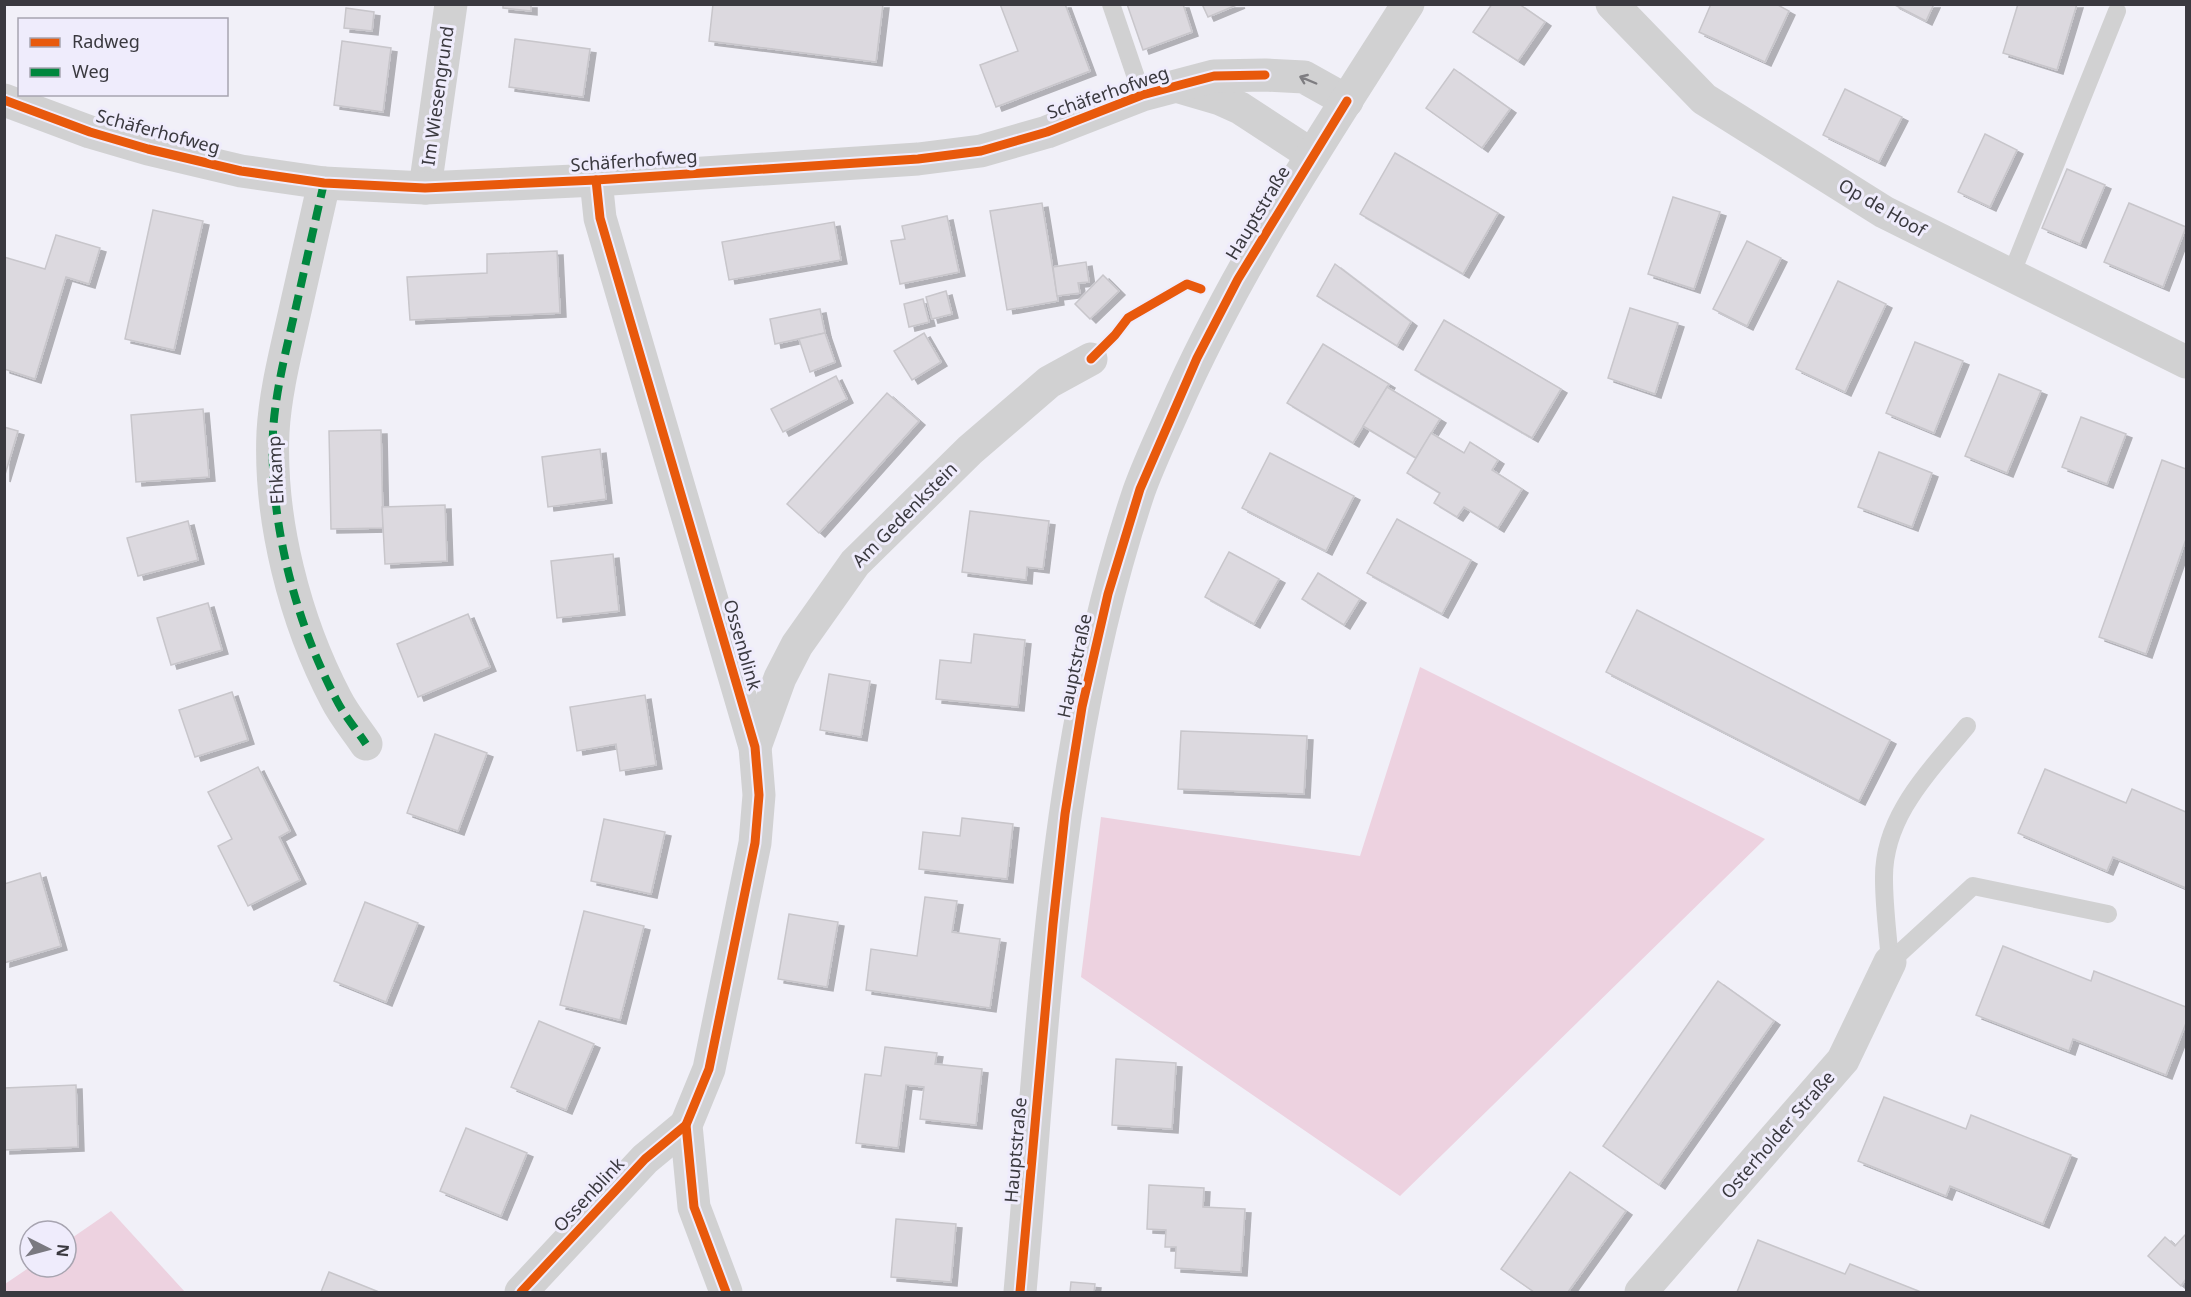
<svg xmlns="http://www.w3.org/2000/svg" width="2191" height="1297" font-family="'Noto Sans',sans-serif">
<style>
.green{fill:#edd2e0}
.building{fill:#dcd9df;stroke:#c8c6cb;stroke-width:1.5;filter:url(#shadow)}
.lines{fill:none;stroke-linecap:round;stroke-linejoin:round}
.service{stroke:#d1d1d2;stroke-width:18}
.minor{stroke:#d1d1d2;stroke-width:33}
.tertiary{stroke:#d1d1d2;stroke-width:33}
.secondary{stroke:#d1d1d2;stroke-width:33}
.quiet{stroke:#00873e;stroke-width:8;stroke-dasharray:15 8;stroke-linecap:butt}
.cycleway-casing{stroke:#efecfc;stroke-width:13}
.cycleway{stroke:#e8590c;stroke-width:9}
.oneway{stroke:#7e7d81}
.labels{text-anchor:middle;stroke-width:6;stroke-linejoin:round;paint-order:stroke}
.street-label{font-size:18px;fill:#3a393f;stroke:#efecfc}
</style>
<defs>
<filter id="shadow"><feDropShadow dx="6" dy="4" stdDeviation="0" flood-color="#0004"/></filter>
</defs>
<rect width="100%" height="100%" fill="#f1f0f8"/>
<g class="green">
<path d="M 1420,667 L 1765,839 L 1400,1196 L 1081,977 L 1101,817 L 1360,856 Z"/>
<path d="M 111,1211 L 185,1292 L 5,1292 L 5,1284 L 30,1267 L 66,1267 L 66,1242 Z"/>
</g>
<g class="building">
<path d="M 503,4 L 531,4 L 531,11 L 503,8 Z"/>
<path d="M 713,4 L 883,4 L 876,62 L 709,41 Z"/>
<path d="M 1000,4 L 1065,4 L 1090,71 L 996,107 L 980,65 L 1018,51 Z"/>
<path d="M 1127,4 L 1183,4 L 1192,32 L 1143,50 Z"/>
<path d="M 1202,4 L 1239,4 L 1208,17 Z"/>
<path d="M 1492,4 L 1519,4 L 1545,22 L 1518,61 L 1473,32 Z"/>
<path d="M 1711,4 L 1776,4 L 1789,11 L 1765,62 L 1699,32 Z"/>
<path d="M 1893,4 L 1934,4 L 1926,21 Z"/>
<path d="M 2018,4 L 2077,4 L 2057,70 L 2003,53 Z"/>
<path d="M 346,8 L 374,12 L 372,31 L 344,28 Z"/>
<path d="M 515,39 L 590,49 L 583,97 L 509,87 Z"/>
<path d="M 342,41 L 391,48 L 383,112 L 334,105 Z"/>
<path d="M 1454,69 L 1510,109 L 1482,148 L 1426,108 Z"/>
<path d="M 1845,89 L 1902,117 L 1879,162 L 1823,135 Z"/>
<path d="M 1985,134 L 2017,150 L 1990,207 L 1958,192 Z"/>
<path d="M 1395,153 L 1498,213 L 1463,274 L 1360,214 Z"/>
<path d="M 2067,169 L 2105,185 L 2080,244 L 2042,228 Z"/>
<path d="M 1673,197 L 1720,212 L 1694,289 L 1648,274 Z"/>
<path d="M 1042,203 L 1058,301 L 1007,310 L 990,211 Z"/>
<path d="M 2129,203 L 2186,227 L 2163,287 L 2104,262 Z"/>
<path d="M 153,210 L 203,221 L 174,350 L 125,339 Z"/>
<path d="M 947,216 L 959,272 L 900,284 L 891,241 L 905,239 L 902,226 Z"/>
<path d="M 834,222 L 841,260 L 729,280 L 722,242 Z"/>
<path d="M 56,235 L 100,248 L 89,284 L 66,277 L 35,379 L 4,369 L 4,257 L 45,269 Z"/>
<path d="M 1747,241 L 1781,258 L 1747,326 L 1713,309 Z"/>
<path d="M 557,251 L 560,313 L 410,320 L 407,277 L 487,273 L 487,254 Z"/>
<path d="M 1086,262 L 1089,282 L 1078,283 L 1080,293 L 1057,296 L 1053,267 Z"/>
<path d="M 1335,264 L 1411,322 L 1397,346 L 1317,296 Z"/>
<path d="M 1103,275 L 1119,291 L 1090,319 L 1075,304 Z"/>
<path d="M 1838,281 L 1886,304 L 1845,392 L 1796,369 Z"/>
<path d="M 946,291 L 952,314 L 932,319 L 926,297 Z"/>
<path d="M 923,299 L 929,322 L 909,327 L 904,304 Z"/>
<path d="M 1630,308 L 1678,323 L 1655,394 L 1608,378 Z"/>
<path d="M 820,309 L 825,333 L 775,344 L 770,319 Z"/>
<path d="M 1444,320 L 1561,389 L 1532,438 L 1415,370 Z"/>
<path d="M 825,333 L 835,362 L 810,372 L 799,339 Z"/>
<path d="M 924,333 L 941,362 L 912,380 L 894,351 Z"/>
<path d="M 1915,342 L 1963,361 L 1934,433 L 1886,413 Z"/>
<path d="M 1323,344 L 1389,384 L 1353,443 L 1287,403 Z"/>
<path d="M 1999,374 L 2041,391 L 2007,473 L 1965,456 Z"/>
<path d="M 836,376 L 847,399 L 783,432 L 771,409 Z"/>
<path d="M 1387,387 L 1440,419 L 1416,458 L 1363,426 Z"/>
<path d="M 887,393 L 919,421 L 819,533 L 787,504 Z"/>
<path d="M 203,409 L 209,477 L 136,482 L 131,415 Z"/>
<path d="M 2081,417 L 2126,434 L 2107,484 L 2062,467 Z"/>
<path d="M 4,427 L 18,431 L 4,478 Z"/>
<path d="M 381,430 L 383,528 L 331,529 L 329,431 Z"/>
<path d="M 1431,433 L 1464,453 L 1470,442 L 1498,460 L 1492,470 L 1522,489 L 1498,528 L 1464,507 L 1457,517 L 1434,503 L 1440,493 L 1407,473 Z"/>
<path d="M 600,449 L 606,499 L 548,507 L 542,457 Z"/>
<path d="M 1879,452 L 1932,473 L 1912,527 L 1858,507 Z"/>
<path d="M 1270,453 L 1354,496 L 1326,551 L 1242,508 Z"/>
<path d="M 2162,460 L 2186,469 L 2186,539 L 2146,654 L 2099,637 Z"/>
<path d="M 445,505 L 447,561 L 385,564 L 382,507 Z"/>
<path d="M 970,511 L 1049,521 L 1043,569 L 1027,567 L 1026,580 L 962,572 Z"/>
<path d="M 1397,519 L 1471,560 L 1442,614 L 1367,573 Z"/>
<path d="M 188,521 L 198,560 L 138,576 L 127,538 Z"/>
<path d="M 1229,552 L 1279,579 L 1254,624 L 1205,597 Z"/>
<path d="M 613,554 L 619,611 L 557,618 L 551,561 Z"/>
<path d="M 1318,573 L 1360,599 L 1344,625 L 1302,599 Z"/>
<path d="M 208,603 L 222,650 L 171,665 L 157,618 Z"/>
<path d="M 1637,610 L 1890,740 L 1859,801 L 1606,672 Z"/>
<path d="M 468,614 L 490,667 L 418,697 L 397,644 Z"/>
<path d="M 974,634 L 1025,640 L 1018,707 L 936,699 L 940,660 L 971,663 Z"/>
<path d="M 829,674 L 870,681 L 861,737 L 820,730 Z"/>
<path d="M 232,692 L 248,740 L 195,757 L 179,710 Z"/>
<path d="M 645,695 L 656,765 L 620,771 L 616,744 L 577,751 L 570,707 Z"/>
<path d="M 1181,731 L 1307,736 L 1304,794 L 1178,789 Z"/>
<path d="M 435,734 L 487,753 L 458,831 L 407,813 Z"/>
<path d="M 258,767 L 290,831 L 279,837 L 300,880 L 248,906 L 218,846 L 232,839 L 208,792 Z"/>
<path d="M 2045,769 L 2126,803 L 2132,789 L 2186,812 L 2186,888 L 2113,857 L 2107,871 L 2018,833 Z"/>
<path d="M 962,818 L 1013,824 L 1007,879 L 919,869 L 923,832 L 960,836 Z"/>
<path d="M 604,819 L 665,832 L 651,894 L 591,881 Z"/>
<path d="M 40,873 L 61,946 L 4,963 L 4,884 Z"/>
<path d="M 925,897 L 957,901 L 952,932 L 1000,939 L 990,1008 L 866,990 L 871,949 L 917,956 Z"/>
<path d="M 365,902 L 418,923 L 386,1002 L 334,981 Z"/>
<path d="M 584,911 L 644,926 L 620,1020 L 560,1005 Z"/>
<path d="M 789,914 L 838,922 L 827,987 L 778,979 Z"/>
<path d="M 2003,946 L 2091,981 L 2094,971 L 2186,1007 L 2186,1023 L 2166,1075 L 2073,1039 L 2069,1051 L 1976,1015 Z"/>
<path d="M 1718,981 L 1774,1021 L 1659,1185 L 1603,1146 Z"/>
<path d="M 539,1021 L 594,1044 L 566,1110 L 511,1087 Z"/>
<path d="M 885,1047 L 937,1053 L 935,1064 L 982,1069 L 976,1125 L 920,1119 L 924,1087 L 906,1085 L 898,1148 L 856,1143 L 865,1074 L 881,1076 Z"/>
<path d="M 1116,1059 L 1176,1063 L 1172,1129 L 1112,1125 Z"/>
<path d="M 76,1085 L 78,1147 L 4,1150 L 4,1088 Z"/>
<path d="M 1884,1097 L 1966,1129 L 1971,1115 L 2071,1155 L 2043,1224 L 1950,1186 L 1946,1196 L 1858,1161 Z"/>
<path d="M 466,1128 L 527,1153 L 501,1216 L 440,1191 Z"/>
<path d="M 1570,1172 L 1626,1211 L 1568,1292 L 1534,1292 L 1501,1269 Z"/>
<path d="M 1149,1185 L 1204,1188 L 1203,1207 L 1245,1209 L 1241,1272 L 1175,1268 L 1176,1247 L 1165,1247 L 1166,1230 L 1147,1229 Z"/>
<path d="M 896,1219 L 956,1224 L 951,1282 L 891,1277 Z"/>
<path d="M 2186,1234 L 2186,1279 L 2181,1286 L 2148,1256 L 2165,1237 L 2175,1246 Z"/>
<path d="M 1758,1240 L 1845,1274 L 1850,1264 L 1921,1292 L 1737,1292 Z"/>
<path d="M 329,1272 L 379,1292 L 321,1292 Z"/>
<path d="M 1071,1282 L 1095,1284 L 1094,1292 L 1070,1292 Z"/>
</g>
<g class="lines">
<g class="service">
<path d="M 1111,4 L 1142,95"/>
<path d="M 2011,275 L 2117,11"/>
<path d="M 1890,962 C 1888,935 1884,907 1884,879 C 1883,816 1930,771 1967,726"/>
<path d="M 1890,962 L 1973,886 L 2108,914"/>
</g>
<g class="minor">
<path d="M 1612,4 L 1704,99 L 1884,212 L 2186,362"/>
<path d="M 596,180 L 600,218 L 755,747 L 759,795 L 755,843 L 709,1069 L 686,1125 L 694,1207 L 726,1292"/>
<path d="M 324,183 C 313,230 303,277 292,324 C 284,359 275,396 273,432 C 269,520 295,621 336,699 C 344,715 356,729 366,744"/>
<path d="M 425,188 L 451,4"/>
<path d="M 755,747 L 780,678 L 797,645 L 855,563 L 970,450 L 1049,382 L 1091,359"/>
<path d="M 521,1292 L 645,1159 L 686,1125"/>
<path d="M 1641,1292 L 1843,1060 L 1890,962"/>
</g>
<g class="tertiary">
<path d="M 1179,87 L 1220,99 L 1240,108 L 1312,155"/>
<path d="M 4,100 L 90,132 L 148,149 L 241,171 L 324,183 L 425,188 L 596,180 L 918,159 L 981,151 L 1047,132 L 1142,95 L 1214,76 L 1265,75 L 1304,77 L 1347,101"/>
</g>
<path class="secondary" d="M 1020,1292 C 1044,1024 1052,749 1139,491 C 1149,463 1162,436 1174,409 C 1237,266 1324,136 1408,4"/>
<path class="quiet" d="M 324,183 C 313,230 303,277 292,324 C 284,359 275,396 273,432 C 269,520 295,621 336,699 C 344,715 356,729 366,744"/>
<defs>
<g id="cycleway">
<path d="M 4,100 L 90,132 L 148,149 L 241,171 L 324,183 L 425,188 L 596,180 L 918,159 L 981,151 L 1047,132 L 1142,95 L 1214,76 L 1265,75"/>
<path d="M 596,180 L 600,218 L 755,747 L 759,795 L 755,843 L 709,1069 L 686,1125 L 694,1207 L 726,1292"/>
<path d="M 1091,359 L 1115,335 L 1128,318 L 1187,284 L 1201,289"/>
<path d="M 521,1292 L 645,1159 L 686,1125"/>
<path d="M 1020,1292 L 1053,924 L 1065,814 L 1082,707 L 1108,594 L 1140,489 L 1197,358 L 1238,279 L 1347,101"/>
</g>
</defs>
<use href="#cycleway" class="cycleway-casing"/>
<use href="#cycleway" class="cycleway"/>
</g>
<defs><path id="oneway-shaft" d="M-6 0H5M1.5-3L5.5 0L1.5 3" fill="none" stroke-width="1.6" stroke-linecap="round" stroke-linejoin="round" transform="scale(1.5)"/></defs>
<use class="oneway" href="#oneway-shaft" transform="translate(1308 80) rotate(-157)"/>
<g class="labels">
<g class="street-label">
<text transform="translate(1108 93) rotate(-19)" y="6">Schäferhofweg</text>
<text transform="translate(438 96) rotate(-82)" y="6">Im Wiesengrund</text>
<text transform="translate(158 132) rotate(15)" y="6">Schäferhofweg</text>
<text transform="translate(634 161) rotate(-4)" y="6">Schäferhofweg</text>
<text transform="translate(1882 208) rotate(30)" y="6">Op de Hoof</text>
<text transform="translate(1258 213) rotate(-59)" y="6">Hauptstraße</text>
<text transform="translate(276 470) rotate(-93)" y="6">Ehkamp</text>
<text transform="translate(905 515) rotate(-45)" y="6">Am Gedenkstein</text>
<text transform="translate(742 645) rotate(74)" y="6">Ossenblink</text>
<text transform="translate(1075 666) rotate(-78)" y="6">Hauptstraße</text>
<text transform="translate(1778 1135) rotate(-49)" y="6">Osterholder Straße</text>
<text transform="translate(1016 1150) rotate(-85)" y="6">Hauptstraße</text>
<text transform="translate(589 1195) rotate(-47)" y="6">Ossenblink</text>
</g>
</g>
<rect width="2191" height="1297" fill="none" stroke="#3a393f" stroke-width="12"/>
<rect x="18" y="18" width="210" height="78" fill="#efecfc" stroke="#a7a4b0" stroke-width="1.5"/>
<rect x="30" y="38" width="30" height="9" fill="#e8590c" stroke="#a7a4b0" stroke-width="1.5"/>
<text x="72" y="48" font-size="18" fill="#3a393f">Radweg</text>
<rect x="30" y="68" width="30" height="9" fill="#00873e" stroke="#a7a4b0" stroke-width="1.5"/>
<text x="72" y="78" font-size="18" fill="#3a393f">Weg</text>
<g transform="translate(48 1249) rotate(96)"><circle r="28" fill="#efecfc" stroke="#a7a4b0" stroke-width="1.5"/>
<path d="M0-4.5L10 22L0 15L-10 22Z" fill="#7a7980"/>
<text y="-9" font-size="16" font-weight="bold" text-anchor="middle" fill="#3a393f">N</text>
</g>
</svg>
